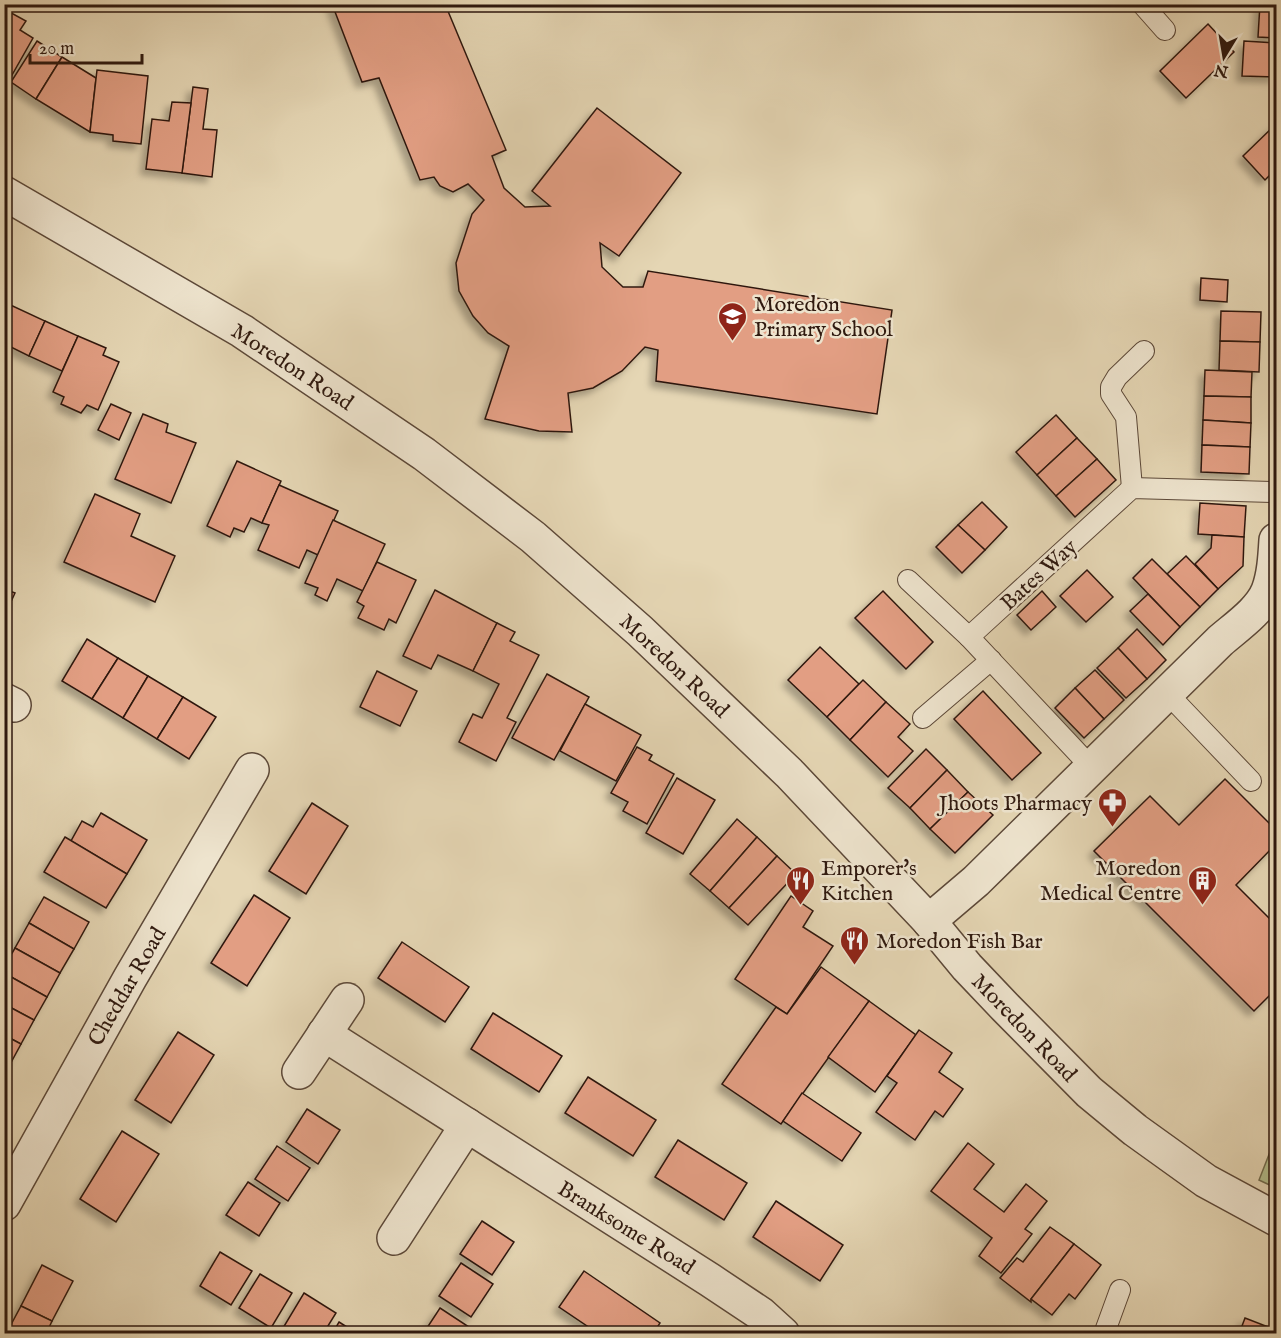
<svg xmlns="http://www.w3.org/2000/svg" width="1281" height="1338" font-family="'IM FELL English',serif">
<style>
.green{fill:#b4be8d;stroke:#726c4e;stroke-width:1.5}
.building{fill:#e29e83;stroke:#2f190f;stroke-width:1.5;filter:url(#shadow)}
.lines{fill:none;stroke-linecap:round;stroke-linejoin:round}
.service-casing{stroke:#5c4838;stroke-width:22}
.minor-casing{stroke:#5c4838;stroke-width:36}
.tertiary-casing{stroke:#5c4838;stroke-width:36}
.service{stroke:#eee4ce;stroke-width:20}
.minor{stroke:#eee4ce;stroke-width:33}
.tertiary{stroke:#eee4ce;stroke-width:33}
.labels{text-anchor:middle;stroke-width:5;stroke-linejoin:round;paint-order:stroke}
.poi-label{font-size:22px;fill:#2f190f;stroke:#eee4ce;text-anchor:start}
.street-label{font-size:22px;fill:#2f190f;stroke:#eee4ce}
</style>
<defs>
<filter id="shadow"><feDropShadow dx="-5.5" dy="5.5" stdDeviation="3" flood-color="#0004"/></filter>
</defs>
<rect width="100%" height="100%" fill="#e5d6b4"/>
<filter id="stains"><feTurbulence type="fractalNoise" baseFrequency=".00333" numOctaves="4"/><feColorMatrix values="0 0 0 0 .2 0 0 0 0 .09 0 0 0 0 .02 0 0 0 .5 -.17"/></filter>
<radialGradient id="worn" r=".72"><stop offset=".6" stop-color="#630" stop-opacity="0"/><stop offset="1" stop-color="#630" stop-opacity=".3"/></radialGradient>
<path class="green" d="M 1270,1152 L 1276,1154 L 1276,1188 L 1259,1180 Z"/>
<g class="building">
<path d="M 332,4 L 445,4 L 506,150 L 492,156 L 504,188 L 525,207 L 550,206 L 532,191 L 597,108 L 681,173 L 619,256 L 600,243 L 602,267 L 623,287 L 643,287 L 648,271 L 892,310 L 877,414 L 656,381 L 658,350 L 645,347 L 622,371 L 593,388 L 568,393 L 572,432 L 539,431 L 485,419 L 509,346 L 488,333 L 473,316 L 459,291 L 456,263 L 472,214 L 484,200 L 468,184 L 453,192 L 440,186 L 434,177 L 420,180 L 379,78 L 362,82 Z"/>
<path d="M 1260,4 L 1276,4 L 1276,38 L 1258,37 Z"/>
<path d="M 4,9 L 26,21 L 20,30 L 33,38 L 8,82 L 4,80 Z"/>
<path d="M 1208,24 L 1234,52 L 1186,98 L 1160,71 Z"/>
<path d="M 37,41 L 62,57 L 36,99 L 11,82 Z"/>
<path d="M 1244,41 L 1276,43 L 1276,77 L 1242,76 Z"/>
<path d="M 62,57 L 96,78 L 90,132 L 36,99 Z"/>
<path d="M 97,70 L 148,76 L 141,144 L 113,141 L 113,135 L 90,132 Z"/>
<path d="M 193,87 L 208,89 L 203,129 L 217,130 L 212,177 L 182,173 Z"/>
<path d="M 172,102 L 191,103 L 182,173 L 146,169 L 152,119 L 169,121 Z"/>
<path d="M 1276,124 L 1276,169 L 1265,180 L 1243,156 Z"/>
<path d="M 1201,278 L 1228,280 L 1227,302 L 1200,300 Z"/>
<path d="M 4,302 L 45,321 L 29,356 L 9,346 L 4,356 Z"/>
<path d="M 1221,311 L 1261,312 L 1260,342 L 1220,341 Z"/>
<path d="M 45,321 L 78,336 L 62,371 L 29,356 Z"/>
<path d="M 78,336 L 106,348 L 103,355 L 119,362 L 98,410 L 87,405 L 81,413 L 61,404 L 64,397 L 53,392 Z"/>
<path d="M 1220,341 L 1260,342 L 1259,372 L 1219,370 Z"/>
<path d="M 1205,370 L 1252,372 L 1251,397 L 1204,396 Z"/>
<path d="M 1204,396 L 1251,397 L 1251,423 L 1203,420 Z"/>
<path d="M 111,404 L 131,413 L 119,440 L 98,430 Z"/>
<path d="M 143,414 L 168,424 L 166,432 L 196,443 L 171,503 L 115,479 Z"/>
<path d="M 1056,415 L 1077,438 L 1037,475 L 1016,452 Z"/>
<path d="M 1203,420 L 1251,423 L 1250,447 L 1202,445 Z"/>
<path d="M 1077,438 L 1097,459 L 1056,496 L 1037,475 Z"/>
<path d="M 1202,445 L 1250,447 L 1249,474 L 1201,472 Z"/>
<path d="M 1097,459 L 1116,480 L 1075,517 L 1056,496 Z"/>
<path d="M 237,461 L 281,481 L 262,523 L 251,518 L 244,532 L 234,528 L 230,537 L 207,526 Z"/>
<path d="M 279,485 L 338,511 L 318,555 L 307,550 L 299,568 L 258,550 L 269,525 L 262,523 Z"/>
<path d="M 95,494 L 140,514 L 131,536 L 175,556 L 155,602 L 64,562 Z"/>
<path d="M 982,502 L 1007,527 L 985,550 L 958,525 Z"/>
<path d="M 1200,503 L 1246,506 L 1244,537 L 1198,534 Z"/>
<path d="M 333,520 L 385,544 L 363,591 L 337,579 L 327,601 L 315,595 L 318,588 L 305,583 Z"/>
<path d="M 958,525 L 985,550 L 962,573 L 936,547 Z"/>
<path d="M 1212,535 L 1244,537 L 1243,566 L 1218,589 L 1195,564 L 1211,548 Z"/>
<path d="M 1186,556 L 1218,589 L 1200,607 L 1167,574 Z"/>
<path d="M 1152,559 L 1200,607 L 1180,627 L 1133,578 Z"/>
<path d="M 377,562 L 416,580 L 396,623 L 389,619 L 384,630 L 358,618 L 364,606 L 357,602 Z"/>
<path d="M 1087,570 L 1113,597 L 1086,622 L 1060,596 Z"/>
<path d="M 4,589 L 15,593 L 4,617 Z"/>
<path d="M 435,590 L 497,623 L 473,671 L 438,655 L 431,669 L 403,656 Z"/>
<path d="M 883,591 L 933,642 L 906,669 L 855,618 Z"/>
<path d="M 1042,591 L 1056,607 L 1031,630 L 1017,615 Z"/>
<path d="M 1148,594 L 1180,627 L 1163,645 L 1130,611 Z"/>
<path d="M 497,623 L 515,632 L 510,641 L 539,655 L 507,718 L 516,722 L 496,761 L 459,742 L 473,714 L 482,718 L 499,684 L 473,671 Z"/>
<path d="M 1137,629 L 1166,660 L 1147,679 L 1118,648 Z"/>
<path d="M 87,639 L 118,658 L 92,699 L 62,681 Z"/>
<path d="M 820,647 L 859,684 L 827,717 L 788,680 Z"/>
<path d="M 1118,648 L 1147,679 L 1126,698 L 1097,668 Z"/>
<path d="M 118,658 L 148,676 L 123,718 L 92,699 Z"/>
<path d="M 1095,670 L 1124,700 L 1104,719 L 1075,688 Z"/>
<path d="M 377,671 L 417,691 L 400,726 L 360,707 Z"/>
<path d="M 547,674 L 589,697 L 554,760 L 512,738 Z"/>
<path d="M 148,676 L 183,697 L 157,739 L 123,718 Z"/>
<path d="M 863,680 L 886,702 L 850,740 L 827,717 Z"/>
<path d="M 1075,688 L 1104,719 L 1084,738 L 1055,708 Z"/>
<path d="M 983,691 L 1041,753 L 1012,780 L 954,719 Z"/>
<path d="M 183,697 L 216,717 L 189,759 L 157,739 Z"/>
<path d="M 886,702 L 910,724 L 898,737 L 913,751 L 888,777 L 850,740 Z"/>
<path d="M 585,704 L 641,735 L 616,781 L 560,751 Z"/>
<path d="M 637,747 L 652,755 L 649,760 L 674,774 L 647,824 L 623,811 L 628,802 L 611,793 Z"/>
<path d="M 926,749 L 947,770 L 910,808 L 888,788 Z"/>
<path d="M 947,770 L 968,792 L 930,829 L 910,808 Z"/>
<path d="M 677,778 L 715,800 L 683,854 L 646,833 Z"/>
<path d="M 1225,779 L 1276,830 L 1276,844 L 1236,885 L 1276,925 L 1276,989 L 1254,1011 L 1094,851 L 1150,796 L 1179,825 Z"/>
<path d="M 968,792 L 993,815 L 955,853 L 930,829 Z"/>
<path d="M 312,803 L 348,826 L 306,894 L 269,871 Z"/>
<path d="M 101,813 L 147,840 L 127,874 L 71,841 L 82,821 L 93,827 Z"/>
<path d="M 737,819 L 757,837 L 710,891 L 690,874 Z"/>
<path d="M 65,837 L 127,874 L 106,908 L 44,872 Z"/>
<path d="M 757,837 L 777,856 L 729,908 L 710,891 Z"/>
<path d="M 777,856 L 796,874 L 748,925 L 729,908 Z"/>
<path d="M 254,895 L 290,918 L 247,986 L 211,963 Z"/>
<path d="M 791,896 L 813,911 L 803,927 L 833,946 L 787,1014 L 735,979 Z"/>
<path d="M 44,897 L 89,922 L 74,949 L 29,923 Z"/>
<path d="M 29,923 L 74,949 L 60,973 L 15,948 Z"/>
<path d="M 402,942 L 469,987 L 445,1022 L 378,978 Z"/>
<path d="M 15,948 L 60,973 L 47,997 L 4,973 L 4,967 Z"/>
<path d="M 821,967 L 869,1001 L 781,1124 L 722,1084 L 776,1007 L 787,1014 Z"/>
<path d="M 4,973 L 47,997 L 34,1020 L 4,1004 Z"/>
<path d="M 869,1001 L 916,1035 L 875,1092 L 828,1057 Z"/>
<path d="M 4,1004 L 34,1020 L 21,1044 L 4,1035 Z"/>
<path d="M 493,1013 L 562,1056 L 539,1092 L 471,1049 Z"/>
<path d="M 919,1030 L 952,1053 L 939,1072 L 963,1089 L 943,1117 L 935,1111 L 915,1140 L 876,1112 L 897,1083 L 887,1076 Z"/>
<path d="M 178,1032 L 214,1055 L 171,1123 L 135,1100 Z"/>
<path d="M 4,1035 L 21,1044 L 8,1068 L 4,1066 Z"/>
<path d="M 588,1077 L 656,1120 L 633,1156 L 565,1113 Z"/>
<path d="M 802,1093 L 861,1133 L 842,1161 L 783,1121 Z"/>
<path d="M 307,1109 L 340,1130 L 318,1164 L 286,1142 Z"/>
<path d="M 122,1131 L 159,1154 L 116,1222 L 80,1199 Z"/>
<path d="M 678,1140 L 747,1183 L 724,1220 L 655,1177 Z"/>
<path d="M 968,1143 L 994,1164 L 974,1189 L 1004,1212 L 1026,1184 L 1047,1201 L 1025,1229 L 1032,1234 L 1001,1273 L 979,1256 L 992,1238 L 931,1191 Z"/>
<path d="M 277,1146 L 310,1168 L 288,1201 L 255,1179 Z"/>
<path d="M 248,1182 L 280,1203 L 259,1236 L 226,1215 Z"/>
<path d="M 776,1201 L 843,1245 L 820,1281 L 753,1237 Z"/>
<path d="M 482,1221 L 514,1242 L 492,1275 L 460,1254 Z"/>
<path d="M 1050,1227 L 1074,1244 L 1031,1299 L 1031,1302 L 1000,1278 L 1017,1258 L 1023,1262 Z"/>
<path d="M 1074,1244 L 1101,1265 L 1075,1299 L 1069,1294 L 1052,1315 L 1031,1299 Z"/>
<path d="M 220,1252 L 252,1271 L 231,1305 L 200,1286 Z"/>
<path d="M 461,1263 L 493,1284 L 471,1317 L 439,1296 Z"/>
<path d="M 42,1265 L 73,1281 L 52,1321 L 21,1306 Z"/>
<path d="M 584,1271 L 660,1323 L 653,1334 L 599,1334 L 559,1307 Z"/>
<path d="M 260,1274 L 292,1293 L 271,1328 L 239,1308 Z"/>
<path d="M 304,1293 L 336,1313 L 323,1334 L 293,1334 L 283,1328 Z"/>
<path d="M 21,1306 L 52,1321 L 46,1334 L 6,1334 Z"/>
<path d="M 440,1308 L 472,1329 L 469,1334 L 423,1334 Z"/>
<path d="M 1245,1318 L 1276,1330 L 1276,1334 L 1239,1334 Z"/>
<path d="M 339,1322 L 358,1334 L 332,1334 Z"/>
</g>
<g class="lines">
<defs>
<g id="service">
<path d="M 1142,4 L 1165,30"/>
<path d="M 1132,488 L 1126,417 L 1111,394 L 1111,387 L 1117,377 L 1144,351"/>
<path d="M 908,580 L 969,637"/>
<path d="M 1167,693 L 1251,781"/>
<path d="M 923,718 L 991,660"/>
<path d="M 1091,767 L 969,637 L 1132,488 L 1276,492"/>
<path d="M 1104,1334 L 1120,1290"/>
</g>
<g id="minor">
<path d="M 4,700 L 14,705"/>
<path d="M 929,921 L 976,881 L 1220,641 C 1236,627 1260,611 1268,591 C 1274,575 1275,557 1276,540"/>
<path d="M 324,1034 L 710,1280 L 761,1314 L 783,1334"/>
<path d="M 299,1072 L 347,1000"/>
<path d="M 4,1204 L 130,978 L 252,770"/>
<path d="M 394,1238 L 467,1125"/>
</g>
<path id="tertiary" d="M 4,193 L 242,331 L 424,454 L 533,537 L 640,631 L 789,773 L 929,921 L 967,967 L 1006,1008 L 1089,1092 L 1135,1130 L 1206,1181 L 1276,1219"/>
</defs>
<use href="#service" class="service-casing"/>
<use href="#minor" class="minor-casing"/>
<use href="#tertiary" class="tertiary-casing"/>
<use href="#service" class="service"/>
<use href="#minor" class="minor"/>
<use href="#tertiary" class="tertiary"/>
</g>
<defs>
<symbol id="school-pin" viewBox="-11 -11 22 30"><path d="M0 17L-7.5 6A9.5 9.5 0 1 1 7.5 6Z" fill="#8f2418" stroke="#eee4ce"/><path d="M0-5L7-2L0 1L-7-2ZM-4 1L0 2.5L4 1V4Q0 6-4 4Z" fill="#fff"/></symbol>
<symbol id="pharmacy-pin" viewBox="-11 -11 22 30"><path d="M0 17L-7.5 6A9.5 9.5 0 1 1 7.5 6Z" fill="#8f2418" stroke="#eee4ce"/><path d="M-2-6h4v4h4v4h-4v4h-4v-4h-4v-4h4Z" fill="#fff"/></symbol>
<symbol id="restaurant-pin" viewBox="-11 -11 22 30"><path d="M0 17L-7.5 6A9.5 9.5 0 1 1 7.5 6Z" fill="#8f2418" stroke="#eee4ce"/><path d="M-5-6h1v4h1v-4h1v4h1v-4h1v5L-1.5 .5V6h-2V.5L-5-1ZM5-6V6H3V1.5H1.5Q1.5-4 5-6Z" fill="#fff"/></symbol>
<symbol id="building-pin" viewBox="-11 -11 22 30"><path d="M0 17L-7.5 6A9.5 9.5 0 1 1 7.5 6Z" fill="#8f2418" stroke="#eee4ce"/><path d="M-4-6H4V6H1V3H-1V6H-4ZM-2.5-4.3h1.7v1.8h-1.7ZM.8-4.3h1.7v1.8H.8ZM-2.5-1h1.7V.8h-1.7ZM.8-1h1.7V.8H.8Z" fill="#fff"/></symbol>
</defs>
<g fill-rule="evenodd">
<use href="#school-pin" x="716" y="300" width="33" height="45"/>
<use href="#pharmacy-pin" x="1096" y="786" width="33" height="45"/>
<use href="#restaurant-pin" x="784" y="864" width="33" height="45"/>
<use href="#building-pin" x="1186" y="864" width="33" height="45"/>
<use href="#restaurant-pin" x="838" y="924" width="33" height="45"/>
</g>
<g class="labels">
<g class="poi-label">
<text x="754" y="311">Moredon<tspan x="754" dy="25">Primary School</tspan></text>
<text x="1092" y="810" text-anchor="end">Jhoots Pharmacy</text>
<text x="821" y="875">Emporer's<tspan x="821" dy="25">Kitchen</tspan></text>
<text x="1181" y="875" text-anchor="end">Moredon<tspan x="1181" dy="25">Medical Centre</tspan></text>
<text x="876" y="948">Moredon Fish Bar</text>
</g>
<g class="street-label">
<text transform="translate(293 366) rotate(33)" y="8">Moredon Road</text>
<text transform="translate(1038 574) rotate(-42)" y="8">Bates Way</text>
<text transform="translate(675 665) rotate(43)" y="8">Moredon Road</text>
<text transform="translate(126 986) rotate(-60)" y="8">Cheddar Road</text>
<text transform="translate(1025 1027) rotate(46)" y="8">Moredon Road</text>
<text transform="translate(627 1227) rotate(32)" y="8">Branksome Road</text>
</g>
</g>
<rect width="1281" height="1338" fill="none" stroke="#e5d6b4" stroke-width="24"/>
<rect x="6" y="6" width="1269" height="1326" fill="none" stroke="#2f190f" stroke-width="3"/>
<rect x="12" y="12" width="1257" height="1314" fill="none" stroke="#2f190f" stroke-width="1.5"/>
<g transform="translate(1224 57) rotate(191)" stroke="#eee4ce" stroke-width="4.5" paint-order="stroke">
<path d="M0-4.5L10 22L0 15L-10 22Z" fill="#2f190f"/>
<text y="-9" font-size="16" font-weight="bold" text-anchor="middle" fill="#2f190f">N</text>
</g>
<path d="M30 54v9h112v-9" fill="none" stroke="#2f190f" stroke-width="3"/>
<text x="39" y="54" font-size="18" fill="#2f190f" stroke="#eee4ce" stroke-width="4.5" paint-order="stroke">20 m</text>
<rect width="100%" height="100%" filter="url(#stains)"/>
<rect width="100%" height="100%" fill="url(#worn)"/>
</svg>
